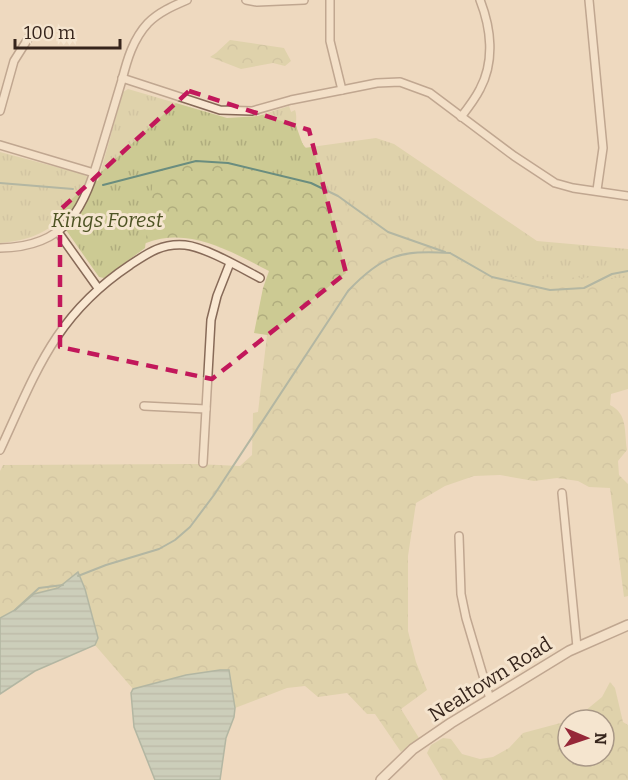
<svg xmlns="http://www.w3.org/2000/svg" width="628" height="780" font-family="Bitter,serif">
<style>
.forest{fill:url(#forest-crowns)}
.park{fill:url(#park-tufts)}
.water{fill:url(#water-rules);stroke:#6a8d7f;stroke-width:1.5}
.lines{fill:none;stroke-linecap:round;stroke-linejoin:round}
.stream{stroke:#6a8d7f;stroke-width:2}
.minor-casing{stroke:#876a58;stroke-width:10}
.tertiary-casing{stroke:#876a58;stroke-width:12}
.minor{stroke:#f9e8d2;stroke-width:7}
.tertiary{stroke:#f9e8d2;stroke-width:9}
.marked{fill:none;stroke:#c2185b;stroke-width:4.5;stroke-dasharray:12 8;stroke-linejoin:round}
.labels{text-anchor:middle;stroke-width:6;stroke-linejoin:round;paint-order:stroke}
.park-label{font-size:20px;font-style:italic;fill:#4d5323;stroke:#f5e5cf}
.street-label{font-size:20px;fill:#36251c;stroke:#f5e5cf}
</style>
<defs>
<pattern id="forest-crowns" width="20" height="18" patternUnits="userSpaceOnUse" patternTransform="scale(1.5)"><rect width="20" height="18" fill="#ccca93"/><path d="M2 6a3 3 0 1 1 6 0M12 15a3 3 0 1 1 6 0" fill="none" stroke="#b0ad7e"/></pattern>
<pattern id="park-tufts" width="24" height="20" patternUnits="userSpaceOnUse" patternTransform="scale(1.5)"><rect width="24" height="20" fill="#ccca93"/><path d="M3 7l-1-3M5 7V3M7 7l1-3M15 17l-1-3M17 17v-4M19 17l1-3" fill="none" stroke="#b0ad7e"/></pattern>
<pattern id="water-rules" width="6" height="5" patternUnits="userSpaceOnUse" patternTransform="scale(1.5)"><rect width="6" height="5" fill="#a2c0b3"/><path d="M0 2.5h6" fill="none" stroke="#859c91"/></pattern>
</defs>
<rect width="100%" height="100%" fill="#eed9bf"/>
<g class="forest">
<path d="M 230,40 L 284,48 L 291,61 L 285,66 L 273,63 L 241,69 L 210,57 L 216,53 Z"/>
<path d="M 295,110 C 297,116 296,119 296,125 C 297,136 302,145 310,152 L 521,236 L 542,243 L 628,263 L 628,389 L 611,394 L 610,405 C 628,414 624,431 627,450 L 618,461 L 619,475 L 628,484 L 628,596 L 624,597 L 610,488 L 589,487 L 578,481 L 557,478 L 534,481 L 500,475 L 474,476 L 445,486 L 416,503 L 408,556 L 408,631 L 416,662 L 427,690 L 401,709 L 419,738 L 401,752 L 375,714 L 367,714 L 347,693 L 318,697 L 305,686 L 287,688 L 235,708 L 229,670 L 186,675 L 133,689 L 95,645 L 98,638 L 85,589 L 78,572 L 58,588 L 34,594 L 15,610 L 0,618 L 0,471 L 3,465 L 197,464 L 240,466 L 252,455 L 253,413 L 258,412 L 267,335 L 254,333 L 263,288 L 269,271 C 231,252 190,226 146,243 C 137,247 128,255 119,260 L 74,230 L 220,122 L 285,115 Z"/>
<path d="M 610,682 L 615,688 L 623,722 L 628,725 L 628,780 L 443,780 L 427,753 L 431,745 L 443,738 L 451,739 L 462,754 L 480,759 L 493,757 L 509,748 L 523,733 L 568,721 L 568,756 L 604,756 L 604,720 L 574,720 L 602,697 Z"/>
</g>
<path class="park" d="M 128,89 L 227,118 L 258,116 L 289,106 L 304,148 L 376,138 L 394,144 L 537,241 L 628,249 L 628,278 L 492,277 L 283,177 L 228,163 L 196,161 L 154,172 L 145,248 L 104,278 L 99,277 L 59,220 C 42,236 23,241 0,243 L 0,152 L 79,173 L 98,181 L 123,92 Z"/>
<g class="water">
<path d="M 78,572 L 85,589 L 98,638 L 95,645 L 35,671 L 0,694 L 0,618 L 15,610 L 34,594 L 58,588 Z"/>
<path d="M 220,670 L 229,670 L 235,708 L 234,717 L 226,738 L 220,780 L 155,780 L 134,727 L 131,693 L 133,689 L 186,675 Z"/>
</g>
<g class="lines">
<g class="stream">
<path d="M 0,183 L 73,189"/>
<path d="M 103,185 L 196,161 L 228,163 L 311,183 L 338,196 L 388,232 L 445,252"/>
<path d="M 450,253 L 492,277 L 550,290 L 584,288 L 612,274 L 628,271"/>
<path d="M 78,576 L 106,565 L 159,549 L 175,540 L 190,527 L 214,495 L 348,291 C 382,255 400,250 450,253"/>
<path d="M 15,610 L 39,588 L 63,585"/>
</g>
<defs>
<g id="minor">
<path d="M 246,0 L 257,2 L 304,0"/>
<path d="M 330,0 L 330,41 L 342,90"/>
<path d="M 589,0 L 603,148 L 597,190"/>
<path d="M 122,78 L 220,110 L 252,111 L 291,100 L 342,90 L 377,83 L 400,82 L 430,93 L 514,156 L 555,183 L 573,188 L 628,196"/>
<path d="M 0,111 L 14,61 L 31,34"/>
<path d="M 461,117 C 468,108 475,99 480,89 C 495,61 491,28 480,0"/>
<path d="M 0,145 L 94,173"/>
<path d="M 58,232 L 98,288"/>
<path d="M 0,248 C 68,247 84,208 101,150 C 108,127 115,104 122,80 C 127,60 133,39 148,23 C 159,12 173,6 187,0"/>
<path d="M 144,406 L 206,409"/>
<path d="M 0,450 C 36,372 55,315 130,265 C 148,253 162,243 185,245 C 205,247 241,268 260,278"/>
<path d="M 203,463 L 211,320 L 217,296 L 230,263"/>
<path d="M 562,493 L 577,647"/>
<path d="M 459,536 L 461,594 L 466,618 L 490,699"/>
</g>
<path id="tertiary" d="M 381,780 L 413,749 L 451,723 L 569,651 L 628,625"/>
</defs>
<use href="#minor" class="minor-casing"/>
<use href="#tertiary" class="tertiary-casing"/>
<use href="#minor" class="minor"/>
<use href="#tertiary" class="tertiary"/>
</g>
<path d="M0 0H628V780H0ZM 189,91 L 309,130 L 346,273 L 212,379 L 60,347 L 60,210 Z" fill="#eed9bf" fill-opacity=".55" fill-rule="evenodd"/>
<path class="marked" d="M 189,91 L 309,130 L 346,273 L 212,379 L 60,347 L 60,210 Z"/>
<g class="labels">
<g class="park-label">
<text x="107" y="227">Kings Forest</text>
</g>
<g class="street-label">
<text transform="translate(490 679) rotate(-32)" y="7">Nealtown Road</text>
</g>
</g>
<g transform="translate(586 738) rotate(92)"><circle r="28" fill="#f5e5cf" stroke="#a99887" stroke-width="1.5"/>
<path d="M0-4.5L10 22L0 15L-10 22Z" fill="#962738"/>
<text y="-9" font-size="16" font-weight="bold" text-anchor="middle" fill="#36251c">N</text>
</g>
<path d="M15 39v9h105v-9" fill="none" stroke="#36251c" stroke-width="3"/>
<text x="24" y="39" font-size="18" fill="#36251c" stroke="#f5e5cf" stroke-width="4.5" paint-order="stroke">100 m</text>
</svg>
